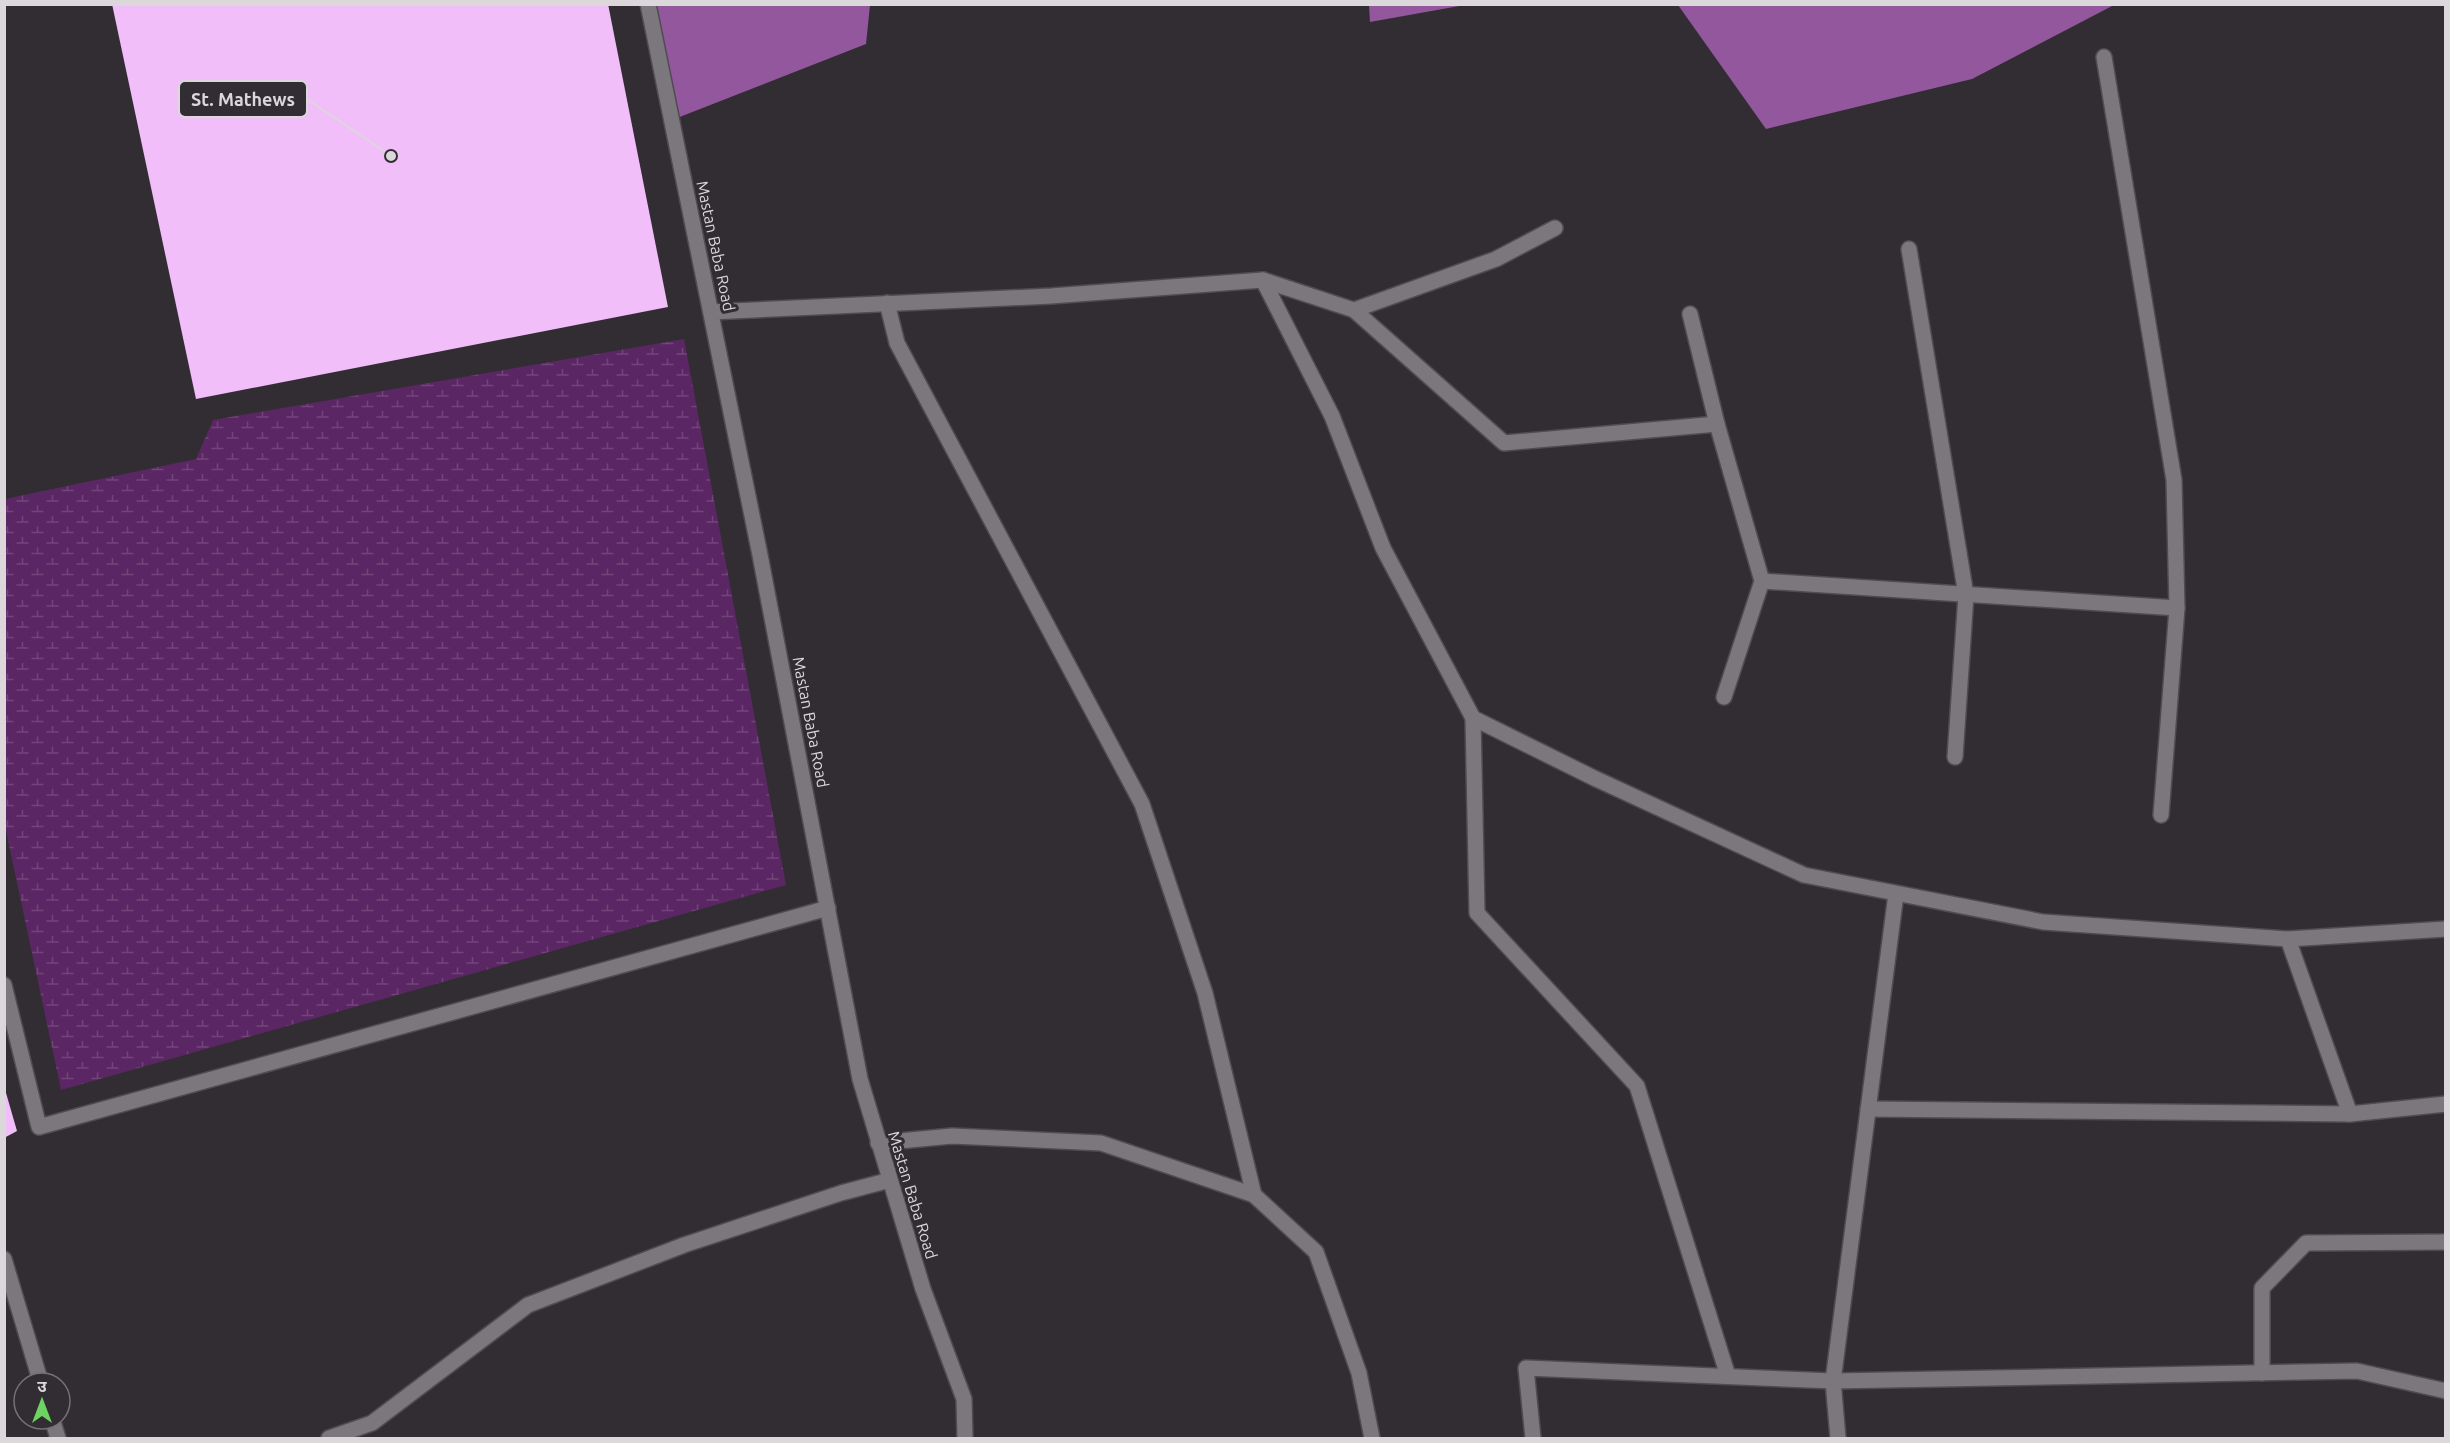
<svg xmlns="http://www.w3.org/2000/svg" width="2450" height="1443" font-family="Ubuntu,'Noto Sans Devanagari',sans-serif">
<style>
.wetland{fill:url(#wetland-marsh)}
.water{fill:#92579c}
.building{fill:#f2befa}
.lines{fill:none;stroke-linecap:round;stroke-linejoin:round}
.minor-casing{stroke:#504b50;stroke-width:18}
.minor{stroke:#7c777d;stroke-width:15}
.labels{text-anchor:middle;stroke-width:6;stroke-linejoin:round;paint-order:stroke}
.street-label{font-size:16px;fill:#dbd7db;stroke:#322d33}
.leader{fill:none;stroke:#dbd7db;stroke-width:2}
.callout-dot{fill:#dbd7db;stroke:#322d33;stroke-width:2}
.callout{fill:#322d33;stroke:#dbd7db;stroke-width:2}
.callout-label{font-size:18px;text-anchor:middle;font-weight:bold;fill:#dbd7db}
</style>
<defs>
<pattern id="wetland-marsh" width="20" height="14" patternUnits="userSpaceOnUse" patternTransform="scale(1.5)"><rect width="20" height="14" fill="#5b2664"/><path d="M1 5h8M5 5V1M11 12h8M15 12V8" fill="none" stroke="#72457a"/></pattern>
</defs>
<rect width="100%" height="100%" fill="#322d33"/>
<path class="wetland" d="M 684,339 L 786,885 L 61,1090 L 5,826 L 5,499 L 196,459 L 213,420 Z"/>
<g class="water">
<path d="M 646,5 L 870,5 L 866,44 L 672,120 Z"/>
<path d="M 1369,5 L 1369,4 L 1465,5 L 1370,22 Z"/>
<path d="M 1678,5 L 2114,5 L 1972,79 L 1766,129 Z"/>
</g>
<g class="building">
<path d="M 112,4 L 608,4 L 668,307 L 196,399 Z"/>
<path d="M 4,1086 L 17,1131 L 4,1138 Z"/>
</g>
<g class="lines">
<defs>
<g id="minor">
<path d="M 648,4 L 760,555 L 860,1079 L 923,1289 L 964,1399 L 965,1438"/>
<path d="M 2104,57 L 2174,480 L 2177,608 L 2161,815"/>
<path d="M 1909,249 L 1966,595 L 1955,757"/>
<path d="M 1263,280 L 1354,310 L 1504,443 L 1717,424"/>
<path d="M 887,303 L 897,343 L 1142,804 L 1205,993 L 1254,1195"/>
<path d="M 1354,310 L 1496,259 L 1555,228"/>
<path d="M 711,312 L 1051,296 L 1263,280 L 1332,416 L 1383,548 L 1473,718 L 1594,778 L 1804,875 L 2043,922 L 2288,939 L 2446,929"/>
<path d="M 1690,314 L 1717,424 L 1762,581 L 2177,608"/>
<path d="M 1724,697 L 1762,581"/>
<path d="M 1473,718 L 1477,913 L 1637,1086 L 1728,1376"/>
<path d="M 2288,939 L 2350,1114 L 2446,1104"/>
<path d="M 4,985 L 39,1127 L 828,908"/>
<path d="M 1868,1109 L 2350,1114"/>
<path d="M 878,1143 L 952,1136 L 1101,1143 L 1254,1195 L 1316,1252 L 1359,1373 L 1372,1438"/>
<path d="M 4,1259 L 41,1383"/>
<path d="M 2262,1373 L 2262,1288 L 2306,1243 L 2446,1242"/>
<path d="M 52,1419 L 58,1438"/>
<path d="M 329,1438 L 372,1423 L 528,1305 L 684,1245 L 841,1193 L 890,1180"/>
<path d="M 1533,1438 L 1526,1368 L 1833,1381 L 2357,1371 L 2446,1391"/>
<path d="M 1838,1438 L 1833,1381 L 1896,894"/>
</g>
</defs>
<use href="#minor" class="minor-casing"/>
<use href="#minor" class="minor"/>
</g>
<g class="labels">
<g class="street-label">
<text transform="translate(716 246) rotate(78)" y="6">Mastan Baba Road</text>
<text transform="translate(811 722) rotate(79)" y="6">Mastan Baba Road</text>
<text transform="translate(913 1195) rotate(73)" y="6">Mastan Baba Road</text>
</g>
</g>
<path class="leader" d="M391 156L307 99"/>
<circle class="callout-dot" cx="391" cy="156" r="6"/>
<rect class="callout" x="179" y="81" width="128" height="36" rx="6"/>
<g class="callout-label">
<text x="243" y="106">St. Mathews</text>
</g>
<rect width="2450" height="1443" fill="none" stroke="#dbd7db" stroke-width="12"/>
<g transform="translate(42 1401)"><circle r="28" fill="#322d33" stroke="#767176" stroke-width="1.5"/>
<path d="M0-4.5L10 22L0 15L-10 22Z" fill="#6dd361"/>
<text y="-9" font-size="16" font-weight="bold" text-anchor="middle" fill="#dbd7db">उ</text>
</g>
</svg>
